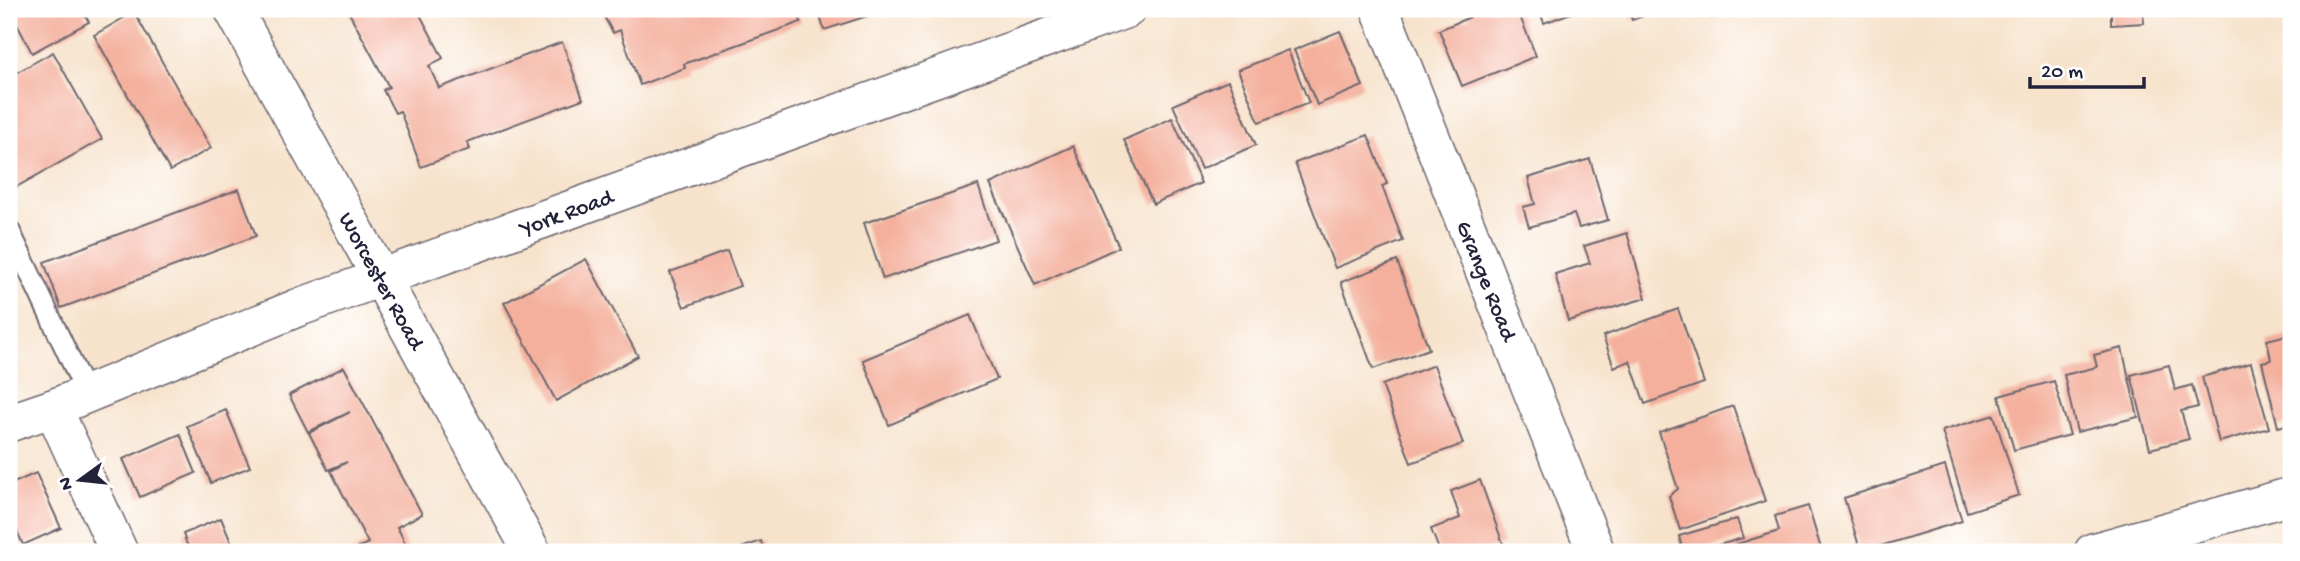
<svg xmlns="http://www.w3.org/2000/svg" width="2300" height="561" font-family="'Gochi Hand',sans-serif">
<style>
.building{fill:#f4b09d}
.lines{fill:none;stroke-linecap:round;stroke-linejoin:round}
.service-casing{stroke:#6d666e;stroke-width:23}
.minor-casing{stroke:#6d666e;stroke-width:40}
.service{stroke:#fff;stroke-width:19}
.minor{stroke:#fff;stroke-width:37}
.labels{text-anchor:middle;stroke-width:6;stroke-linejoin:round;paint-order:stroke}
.street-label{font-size:23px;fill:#22223b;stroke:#fff}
</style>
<rect width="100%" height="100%" fill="#fff"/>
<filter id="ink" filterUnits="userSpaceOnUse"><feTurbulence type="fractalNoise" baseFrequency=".0143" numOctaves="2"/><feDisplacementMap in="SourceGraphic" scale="14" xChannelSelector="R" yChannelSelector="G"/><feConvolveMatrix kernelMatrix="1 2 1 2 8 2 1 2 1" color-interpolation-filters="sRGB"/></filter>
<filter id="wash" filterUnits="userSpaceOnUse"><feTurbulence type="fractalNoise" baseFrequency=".00686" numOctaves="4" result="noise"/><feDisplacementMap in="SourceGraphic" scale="28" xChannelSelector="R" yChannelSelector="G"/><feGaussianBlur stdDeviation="1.57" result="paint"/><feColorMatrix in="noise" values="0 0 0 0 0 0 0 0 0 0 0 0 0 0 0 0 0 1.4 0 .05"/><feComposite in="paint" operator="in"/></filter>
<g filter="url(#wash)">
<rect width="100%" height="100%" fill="#f7e3cc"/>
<g id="blocks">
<g class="building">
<path d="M 9,9 L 93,9 L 84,14 L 89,22 L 32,53 Z"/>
<path d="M 347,9 L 417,9 L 443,58 L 429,66 L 439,88 L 562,42 L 583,99 L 467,142 L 470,149 L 421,167 L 400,111 L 395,113 L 383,90 L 389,87 Z"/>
<path d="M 606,9 L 797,9 L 801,22 L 684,64 L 685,68 L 640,85 L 620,30 L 613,33 L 601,11 Z"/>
<path d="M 818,9 L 889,9 L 824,30 Z"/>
<path d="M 1469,9 L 1517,9 L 1536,56 L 1462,86 L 1439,30 L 1470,17 Z"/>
<path d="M 1539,9 L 1582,9 L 1544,23 Z"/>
<path d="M 1628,9 L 1663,9 L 1632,20 Z"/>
<path d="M 1709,9 L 1754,9 L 1736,16 L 1734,10 L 1712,18 Z"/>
<path d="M 2111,9 L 2143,9 L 2144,23 L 2111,25 Z"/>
<path d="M 134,12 L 211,148 L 170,171 L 94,35 Z"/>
<path d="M 1340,31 L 1363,86 L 1317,105 L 1294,50 Z"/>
<path d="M 1288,50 L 1309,103 L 1259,122 L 1238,70 Z"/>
<path d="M 53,52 L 102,139 L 9,191 L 9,77 Z"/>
<path d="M 1228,81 L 1256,145 L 1201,169 L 1173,105 Z"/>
<path d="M 1172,118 L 1201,183 L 1153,204 L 1124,140 Z"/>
<path d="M 1368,135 L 1387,184 L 1382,186 L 1403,241 L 1335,268 L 1295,163 Z"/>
<path d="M 1073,146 L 1119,247 L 1035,285 L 990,184 Z"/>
<path d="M 1590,159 L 1608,220 L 1579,228 L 1574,214 L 1529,227 L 1523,207 L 1535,204 L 1528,178 Z"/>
<path d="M 978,185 L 996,240 L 883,279 L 864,223 Z"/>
<path d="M 239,189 L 256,236 L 61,308 L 44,262 Z"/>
<path d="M 1627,233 L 1646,298 L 1568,321 L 1555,274 L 1590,263 L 1584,246 Z"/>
<path d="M 727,251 L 740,286 L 684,307 L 670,272 Z"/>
<path d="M 586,259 L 638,356 L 556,401 L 504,303 Z"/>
<path d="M 1397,261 L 1429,349 L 1373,369 L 1341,282 Z"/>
<path d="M 1678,309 L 1704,383 L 1645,404 L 1630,361 L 1614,367 L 1603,336 Z"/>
<path d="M 970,315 L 997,379 L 889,425 L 863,360 Z"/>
<path d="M 2291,334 L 2291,424 L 2278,427 L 2262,362 L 2271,360 L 2267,340 Z"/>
<path d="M 2122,348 L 2138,417 L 2077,432 L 2064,375 L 2097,367 L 2094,355 Z"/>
<path d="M 2251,363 L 2269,428 L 2219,442 L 2202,377 Z"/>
<path d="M 1434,365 L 1463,444 L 1411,463 L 1382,385 Z"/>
<path d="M 2169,365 L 2175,390 L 2192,385 L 2198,407 L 2181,411 L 2189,439 L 2150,449 L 2131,375 Z"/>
<path d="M 344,367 L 422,514 L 397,527 L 410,552 L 349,552 L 368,543 L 331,471 L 347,462 L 328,470 L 309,433 L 350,412 L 308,432 L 289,395 Z"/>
<path d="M 2054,381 L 2070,435 L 2014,450 L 1999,396 Z"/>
<path d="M 1733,406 L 1765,501 L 1680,530 L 1669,496 L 1678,489 L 1659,432 Z"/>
<path d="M 226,410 L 250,467 L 211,483 L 187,426 Z"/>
<path d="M 1994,415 L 2019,495 L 1967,512 L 1942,431 Z"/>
<path d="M 180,434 L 196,473 L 140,497 L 123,459 Z"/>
<path d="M 1945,466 L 1962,521 L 1861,552 L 1844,498 Z"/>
<path d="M 36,473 L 61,528 L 23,545 L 9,512 L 9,485 Z"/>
<path d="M 1480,480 L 1503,544 L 1480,552 L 1440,552 L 1431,529 L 1460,518 L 1451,491 Z"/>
<path d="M 1808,506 L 1822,552 L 1725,552 L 1724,548 L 1779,531 L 1775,516 Z"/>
<path d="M 221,518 L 235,552 L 190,552 L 183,534 Z"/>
<path d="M 1737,519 L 1743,538 L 1695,552 L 1683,552 L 1679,536 Z"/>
<path d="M 761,541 L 765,552 L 730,552 Z"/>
</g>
</g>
</g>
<g filter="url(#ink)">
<use href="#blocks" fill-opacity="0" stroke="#6d666e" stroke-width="2"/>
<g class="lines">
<defs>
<path id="service" d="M 9,229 L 87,395"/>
<g id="minor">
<path d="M 233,9 L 532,552"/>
<path d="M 1380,9 L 1596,552"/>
<path d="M 53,408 L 119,552"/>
<path d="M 9,423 L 53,408 L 297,308 L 1127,9"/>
<path d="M 2093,552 L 2291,496"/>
</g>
</defs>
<use href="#service" class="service-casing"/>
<use href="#minor" class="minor-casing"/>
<use href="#service" class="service"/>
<use href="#minor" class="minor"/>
</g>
</g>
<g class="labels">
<g class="street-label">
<text transform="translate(566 211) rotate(-20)" y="8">York Road</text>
<text transform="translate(383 280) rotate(61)" y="8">Worcester Road</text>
<text transform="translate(1488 280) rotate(68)" y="8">Grange Road</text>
</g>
</g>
<rect width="2300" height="561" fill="none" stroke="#fff" stroke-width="35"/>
<g transform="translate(80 480) rotate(255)" stroke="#ffffff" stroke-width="5" paint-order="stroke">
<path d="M0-5L12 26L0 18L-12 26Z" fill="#22223b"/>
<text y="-10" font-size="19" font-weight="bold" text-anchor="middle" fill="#22223b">N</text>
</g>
<path d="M2030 77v10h114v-10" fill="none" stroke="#22223b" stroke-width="3.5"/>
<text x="2041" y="77" font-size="21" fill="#22223b" stroke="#ffffff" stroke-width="5" paint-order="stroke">20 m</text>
</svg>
